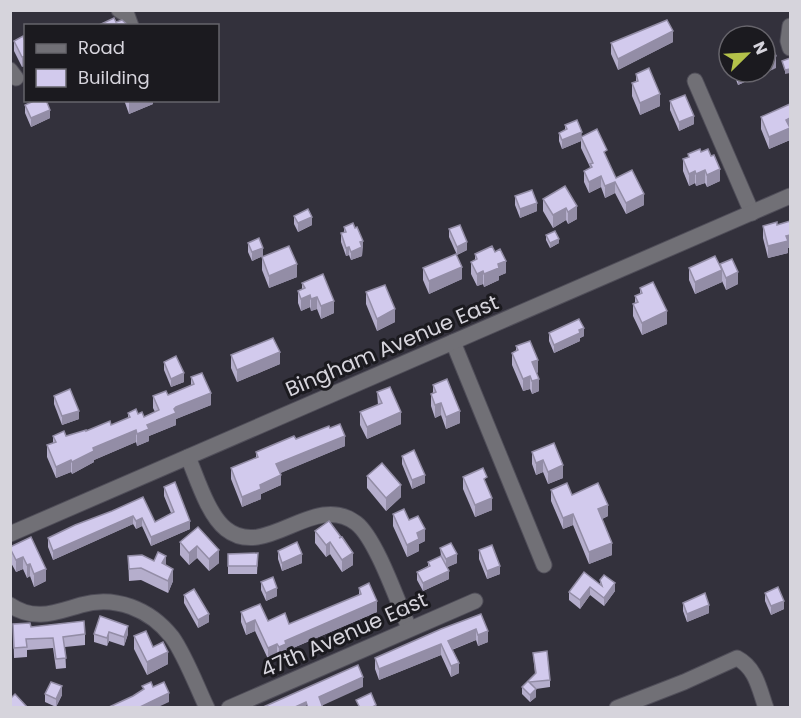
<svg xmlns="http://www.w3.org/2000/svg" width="801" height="718" font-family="Poppins,sans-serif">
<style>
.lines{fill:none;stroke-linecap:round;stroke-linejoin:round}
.minor-casing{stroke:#504e59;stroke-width:17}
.minor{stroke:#717076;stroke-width:15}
.wall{fill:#b5aecc}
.shaded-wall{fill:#938da6}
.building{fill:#d2caed;stroke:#938da6;stroke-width:1.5}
.labels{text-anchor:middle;stroke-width:6;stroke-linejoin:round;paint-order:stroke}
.street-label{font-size:21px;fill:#d6d4dc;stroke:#1b1a1f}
</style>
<rect width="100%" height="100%" fill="#33313c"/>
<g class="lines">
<defs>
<g id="minor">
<path d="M 119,10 L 127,15 L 131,26"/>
<path d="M 790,26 L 788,41 L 790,48"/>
<path d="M 10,70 L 16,78"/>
<path d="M 695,81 L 752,213"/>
<path d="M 453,342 L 544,565"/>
<path d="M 188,457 C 197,478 208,515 226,529 C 266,561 314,491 356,523 C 376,538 398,603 409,628"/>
<path d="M 10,534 L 790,196"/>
<path d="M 10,605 C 35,622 56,612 81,605 C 115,595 150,609 172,637 C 185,655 197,687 207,708"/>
<path d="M 229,708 L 475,601"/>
<path d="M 617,708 L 684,682 L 737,658 C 756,668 759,688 766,708"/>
</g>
</defs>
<use href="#minor" class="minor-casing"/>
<use href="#minor" class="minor"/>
</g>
<g class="wall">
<path d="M 24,39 L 22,67 L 14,51 L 14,41 Z"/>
<path d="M 673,42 L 618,70 L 611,54 L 611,43 Z"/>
<path d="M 776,68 L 738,85 L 733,72 L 765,72 Z"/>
<path d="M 636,74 L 660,106 L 640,115 L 632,96 L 632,83 L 636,82 Z"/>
<path d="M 33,100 L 46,100 L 50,118 L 31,127 L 25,113 L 25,105 L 33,102 Z"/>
<path d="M 124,100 L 153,100 L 153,104 L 129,114 Z"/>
<path d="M 670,101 L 694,124 L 679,131 L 670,110 Z"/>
<path d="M 761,117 L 790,131 L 790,140 L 769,149 L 761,129 Z"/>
<path d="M 565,125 L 582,136 L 607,159 L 616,178 L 644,205 L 626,214 L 615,193 L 605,198 L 601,187 L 589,193 L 584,182 L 584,171 L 590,168 L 590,167 L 581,148 L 581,141 L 562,149 L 559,141 L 559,133 L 565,130 Z"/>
<path d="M 688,154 L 720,181 L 707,187 L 705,183 L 696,186 L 695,183 L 689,186 L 683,171 L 683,159 L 688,157 Z"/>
<path d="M 565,186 L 577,219 L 568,224 L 566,220 L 553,228 L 543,211 L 543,199 Z"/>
<path d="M 515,196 L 537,211 L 520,218 L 515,205 Z"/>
<path d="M 294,216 L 312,225 L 298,232 L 294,224 Z"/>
<path d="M 790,221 L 790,247 L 788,248 L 788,253 L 768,258 L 763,238 L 763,226 L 777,225 Z"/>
<path d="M 344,227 L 355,228 L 363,241 L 362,256 L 351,260 L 349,255 L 346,256 L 341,242 L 341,233 L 344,232 Z"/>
<path d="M 449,229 L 467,250 L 457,255 L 449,237 Z"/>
<path d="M 546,235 L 559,243 L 550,248 L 546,240 Z"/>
<path d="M 248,243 L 263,256 L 252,261 L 248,252 Z"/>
<path d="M 475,254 L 506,273 L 499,276 L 499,280 L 484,287 L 483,284 L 477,286 L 471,274 L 471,262 L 475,260 Z"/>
<path d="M 262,257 L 297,277 L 269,288 L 262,270 Z"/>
<path d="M 720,266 L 738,284 L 726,290 L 722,281 L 722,282 L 695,294 L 689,280 L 689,268 Z"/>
<path d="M 423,268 L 462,279 L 429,294 L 423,280 Z"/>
<path d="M 302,283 L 334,313 L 321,319 L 317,309 L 311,311 L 310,307 L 301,311 L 298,303 L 298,291 L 302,289 Z"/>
<path d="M 640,288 L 667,324 L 642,335 L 633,316 L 633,304 L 635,303 L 635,296 L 640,294 Z"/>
<path d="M 366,292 L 395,322 L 377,331 L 366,304 Z"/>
<path d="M 549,333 L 584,336 L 580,338 L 580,341 L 554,353 L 549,341 Z"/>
<path d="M 516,346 L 538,372 L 537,373 L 539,391 L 532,394 L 530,389 L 523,391 L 512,365 L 512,353 L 516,351 Z"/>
<path d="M 231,355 L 280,364 L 237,382 L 231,368 Z"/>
<path d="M 164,362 L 184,382 L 171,387 L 164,370 Z"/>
<path d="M 191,377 L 211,405 L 176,419 L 176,425 L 149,436 L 149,441 L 137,446 L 136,442 L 94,460 L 94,462 L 72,474 L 71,472 L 56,478 L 47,457 L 47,445 L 53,443 L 53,436 L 66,436 L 111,425 L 128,418 L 128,413 L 138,414 L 144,417 L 155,412 L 153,408 L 153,396 L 168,395 L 191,385 Z"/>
<path d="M 433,385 L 460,423 L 446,429 L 441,415 L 435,418 L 431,406 L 431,394 L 433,393 Z"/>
<path d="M 377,392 L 401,424 L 367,439 L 360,425 L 360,412 L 378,405 Z"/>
<path d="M 54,396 L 79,419 L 62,425 L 54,404 Z"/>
<path d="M 330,428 L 345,446 L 280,473 L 281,485 L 261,494 L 261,499 L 242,507 L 231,479 L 231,468 L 256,458 L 256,452 Z"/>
<path d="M 532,452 L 563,465 L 563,478 L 548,484 L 543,472 L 536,475 L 532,464 Z"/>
<path d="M 402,456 L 425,483 L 412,489 L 402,464 Z"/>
<path d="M 367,476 L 401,497 L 386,511 L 367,488 Z"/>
<path d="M 463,477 L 487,486 L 492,510 L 475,517 L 463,489 Z"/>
<path d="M 164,487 L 190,529 L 151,546 L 142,526 L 136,529 L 133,524 L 53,560 L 48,547 L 48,538 L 112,511 L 155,522 L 171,513 L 164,496 Z"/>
<path d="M 551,490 L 572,495 L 608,516 L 602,519 L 612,555 L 589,564 L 573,525 L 563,529 L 551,501 Z"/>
<path d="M 393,514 L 409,520 L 425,541 L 419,544 L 419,551 L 407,557 L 393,526 Z"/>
<path d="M 198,527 L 219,563 L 209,571 L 197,558 L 189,565 L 180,555 L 180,542 Z"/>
<path d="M 315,531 L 342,537 L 353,565 L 342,572 L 330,554 L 326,557 L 315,543 Z"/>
<path d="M 31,537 L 46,581 L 34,587 L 30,576 L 27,578 L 23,569 L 16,572 L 10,561 L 10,547 Z"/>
<path d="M 440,548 L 457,563 L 447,567 L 449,579 L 423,591 L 417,580 L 417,572 L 428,566 L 428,562 L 441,556 Z"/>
<path d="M 479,550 L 500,574 L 487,579 L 479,559 Z"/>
<path d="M 278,551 L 302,563 L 282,571 L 278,559 Z"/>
<path d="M 258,553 L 257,574 L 228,574 L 228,554 Z"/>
<path d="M 128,556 L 154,561 L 166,565 L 173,581 L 168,593 L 141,580 L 129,581 Z"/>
<path d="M 600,580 L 615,591 L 604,606 L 590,595 L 580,609 L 569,600 L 569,592 L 600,584 Z"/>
<path d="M 261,582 L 277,596 L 266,601 L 261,590 Z"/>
<path d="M 359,588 L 377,612 L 286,651 L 286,655 L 279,658 L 277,655 L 268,659 L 255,631 L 246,635 L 241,622 L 241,612 L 268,621 L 289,624 L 359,595 Z"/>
<path d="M 765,593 L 784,609 L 771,615 L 765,601 Z"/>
<path d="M 184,595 L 209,622 L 198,628 L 184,603 Z"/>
<path d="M 683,603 L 709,613 L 687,622 L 683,611 Z"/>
<path d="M 481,614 L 488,642 L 478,646 L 476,640 L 452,650 L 459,673 L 451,677 L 441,655 L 379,680 L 375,669 L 375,658 Z"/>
<path d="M 100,616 L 128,634 L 124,646 L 109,641 L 107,646 L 94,642 L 94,634 Z"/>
<path d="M 13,624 L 85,634 L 85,645 L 65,647 L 66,668 L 56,669 L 53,648 L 27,650 L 27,657 L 14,658 Z"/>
<path d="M 134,636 L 153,647 L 168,664 L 147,675 L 134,649 Z"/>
<path d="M 533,653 L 550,680 L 550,687 L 536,689 L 536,697 L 530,702 L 522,694 L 522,687 L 535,674 Z"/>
<path d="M 45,694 L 62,695 L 56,707 L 45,702 Z"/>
</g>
<g class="shaded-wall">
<path d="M 673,31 L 673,42 L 618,70 L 618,59 Z"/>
<path d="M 26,56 L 26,66 L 22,67 L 22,57 Z"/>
<path d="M 776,56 L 776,68 L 738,85 L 738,73 L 740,72 L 765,72 L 765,61 Z"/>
<path d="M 790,69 L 790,73 L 785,74 L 785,70 Z"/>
<path d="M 660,94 L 660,106 L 640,115 L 640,103 Z"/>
<path d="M 132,100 L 153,100 L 153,104 L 129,114 L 129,101 Z"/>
<path d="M 50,110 L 50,118 L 31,127 L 31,118 Z"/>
<path d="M 694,116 L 694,124 L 679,131 L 679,122 Z"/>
<path d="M 790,118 L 790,140 L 769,149 L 769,137 L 786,120 Z"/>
<path d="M 582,132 L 581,141 L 562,149 L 562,140 Z"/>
<path d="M 720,169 L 720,181 L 707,187 L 707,175 Z"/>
<path d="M 705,170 L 705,183 L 696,186 L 696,174 Z"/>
<path d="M 695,171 L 695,183 L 689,186 L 689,174 Z"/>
<path d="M 601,176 L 601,187 L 589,193 L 589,182 Z"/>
<path d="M 615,182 L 615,193 L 605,198 L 605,186 Z"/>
<path d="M 644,194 L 644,205 L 626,214 L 626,203 Z"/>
<path d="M 537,203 L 537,211 L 520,218 L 520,209 Z"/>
<path d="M 577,206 L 577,219 L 568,224 L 568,212 Z"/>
<path d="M 566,208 L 566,220 L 553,228 L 553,215 Z"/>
<path d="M 312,217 L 312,225 L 298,232 L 298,223 Z"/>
<path d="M 790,235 L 790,247 L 788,248 L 788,253 L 768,258 L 768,246 L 786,236 Z"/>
<path d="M 559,239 L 559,243 L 550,248 L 550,243 Z"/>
<path d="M 363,241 L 362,256 L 351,260 L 351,252 L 360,242 Z"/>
<path d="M 467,242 L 467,250 L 457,255 L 457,247 Z"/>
<path d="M 349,247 L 349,255 L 346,256 L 346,248 Z"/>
<path d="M 263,248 L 263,256 L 252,261 L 252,252 Z"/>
<path d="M 506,261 L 506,273 L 499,276 L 499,280 L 484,287 L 484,274 L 498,264 Z"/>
<path d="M 297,264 L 297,277 L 269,288 L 269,276 Z"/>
<path d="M 462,267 L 462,279 L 429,294 L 429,281 Z"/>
<path d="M 722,270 L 722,282 L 695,294 L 695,282 Z"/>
<path d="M 483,271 L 483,284 L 477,286 L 477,274 Z"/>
<path d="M 738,272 L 738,284 L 726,290 L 726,278 Z"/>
<path d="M 310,295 L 310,307 L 301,311 L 301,299 Z"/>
<path d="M 317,297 L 317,309 L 311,311 L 311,299 Z"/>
<path d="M 334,301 L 334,313 L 321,319 L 321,306 Z"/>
<path d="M 395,309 L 395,322 L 377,331 L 377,319 Z"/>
<path d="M 667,311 L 667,324 L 642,335 L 642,323 Z"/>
<path d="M 584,328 L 584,336 L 580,338 L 580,341 L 554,353 L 554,345 Z"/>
<path d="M 280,352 L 280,364 L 237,382 L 237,370 Z"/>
<path d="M 538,360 L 538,372 L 532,375 L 532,362 Z"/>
<path d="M 184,373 L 184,382 L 171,387 L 171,379 Z"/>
<path d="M 530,376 L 530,389 L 523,391 L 523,379 Z"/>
<path d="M 539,379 L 539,391 L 532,394 L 532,381 Z"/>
<path d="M 211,393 L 211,405 L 176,419 L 176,425 L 149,436 L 149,441 L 137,446 L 137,434 L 147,425 L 176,407 Z"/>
<path d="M 441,403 L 441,415 L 435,418 L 435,405 Z"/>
<path d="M 79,411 L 79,419 L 62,425 L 62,416 Z"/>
<path d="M 460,411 L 460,423 L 446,429 L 446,417 Z"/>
<path d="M 401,412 L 401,424 L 367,439 L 367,427 Z"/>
<path d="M 136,430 L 136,442 L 94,460 L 94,462 L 72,474 L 72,462 L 93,448 Z"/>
<path d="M 345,436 L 345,446 L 276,475 L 276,464 Z"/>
<path d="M 71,460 L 71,472 L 56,478 L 56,467 Z"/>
<path d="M 543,460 L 543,472 L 536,475 L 536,463 Z"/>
<path d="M 563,465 L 563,478 L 548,484 L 548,472 Z"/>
<path d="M 281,475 L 281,485 L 261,494 L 261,499 L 242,507 L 242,497 L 260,485 Z"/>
<path d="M 425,475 L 425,483 L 412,489 L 412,480 Z"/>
<path d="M 401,485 L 401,497 L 386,511 L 386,498 Z"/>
<path d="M 492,498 L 492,510 L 475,517 L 475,505 Z"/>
<path d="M 608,505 L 608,516 L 598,521 L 598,509 Z"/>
<path d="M 573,514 L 573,525 L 563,529 L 563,518 Z"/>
<path d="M 133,516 L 133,524 L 53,560 L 53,551 Z"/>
<path d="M 142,518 L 142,526 L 136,529 L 136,521 Z"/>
<path d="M 190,521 L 190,529 L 151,546 L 151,537 Z"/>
<path d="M 425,529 L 425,541 L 419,544 L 419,551 L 407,557 L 407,545 L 417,533 Z"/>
<path d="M 330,542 L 330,554 L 326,557 L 326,545 Z"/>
<path d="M 612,543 L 612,555 L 589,564 L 589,552 Z"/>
<path d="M 197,546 L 197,558 L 189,565 L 189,553 Z"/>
<path d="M 219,550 L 219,563 L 209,571 L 209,559 Z"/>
<path d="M 353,553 L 353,565 L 342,572 L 342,560 Z"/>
<path d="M 302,554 L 302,563 L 282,571 L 282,563 Z"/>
<path d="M 457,554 L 457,563 L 446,568 L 446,559 Z"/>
<path d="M 166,556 L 166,568 L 162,563 Z"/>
<path d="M 23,557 L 23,569 L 16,572 L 16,560 Z"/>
<path d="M 30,564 L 30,576 L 27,578 L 27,565 Z"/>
<path d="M 500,566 L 500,574 L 487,579 L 487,571 Z"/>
<path d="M 46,569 L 46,581 L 34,587 L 34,574 Z"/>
<path d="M 173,569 L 173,581 L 168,593 L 168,581 Z"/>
<path d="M 449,571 L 449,579 L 423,591 L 423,583 Z"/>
<path d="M 615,583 L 615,591 L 604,606 L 604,598 Z"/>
<path d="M 590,587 L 590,595 L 580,609 L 580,600 Z"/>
<path d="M 277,588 L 277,596 L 266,601 L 266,593 Z"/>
<path d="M 377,601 L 377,612 L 286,651 L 286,655 L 279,658 L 279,647 L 285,641 Z"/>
<path d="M 784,601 L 784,609 L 771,615 L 771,606 Z"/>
<path d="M 709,605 L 709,613 L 687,622 L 687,614 Z"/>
<path d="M 209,614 L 209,622 L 198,628 L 198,620 Z"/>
<path d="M 255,620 L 255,631 L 246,635 L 246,624 Z"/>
<path d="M 128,626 L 128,634 L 124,646 L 124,637 Z"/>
<path d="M 476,629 L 476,640 L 448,651 L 448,641 Z"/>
<path d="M 488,631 L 488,642 L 478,646 L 478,635 Z"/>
<path d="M 109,632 L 109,641 L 107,646 L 107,638 Z"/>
<path d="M 277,644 L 277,655 L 268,659 L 268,648 Z"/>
<path d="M 441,644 L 441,655 L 379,680 L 379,669 Z"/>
<path d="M 168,652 L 168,664 L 147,675 L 147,662 Z"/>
<path d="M 459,663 L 459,673 L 451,677 L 451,666 Z"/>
<path d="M 363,677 L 363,687 L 319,707 L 319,697 Z"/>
<path d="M 62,686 L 62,695 L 56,707 L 56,699 Z"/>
<path d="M 536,689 L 536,697 L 530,702 L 530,695 Z"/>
<path d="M 169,693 L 169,702 L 156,708 L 138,708 Z"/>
<path d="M 306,702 L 306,708 L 293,708 Z"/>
</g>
<g class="building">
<path d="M 114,18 L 116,22 L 122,20 L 129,26 L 97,26 Z"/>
<path d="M 667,20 L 673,31 L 618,59 L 611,43 Z"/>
<path d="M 23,36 L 24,39 L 26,38 L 26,56 L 22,57 L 14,41 Z"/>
<path d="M 770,43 L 776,56 L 765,61 L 765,45 Z"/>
<path d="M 790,58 L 790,69 L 785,70 L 782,61 Z"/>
<path d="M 649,68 L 660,94 L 640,103 L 632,83 L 638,81 L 636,74 Z"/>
<path d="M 685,95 L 694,116 L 679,122 L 670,101 Z"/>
<path d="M 36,100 L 46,100 L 50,110 L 31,118 L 25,105 Z"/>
<path d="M 790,104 L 790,118 L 786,120 L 790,128 L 769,137 L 761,117 Z"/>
<path d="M 577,120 L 582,132 L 562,140 L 559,133 L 567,129 L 565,125 Z"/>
<path d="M 597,129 L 607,150 L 604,152 L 616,178 L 632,170 L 644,194 L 626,203 L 615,182 L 605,186 L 601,176 L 589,182 L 584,171 L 592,167 L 590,164 L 593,163 L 581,137 Z"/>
<path d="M 700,149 L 701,152 L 708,149 L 711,156 L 714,155 L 720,169 L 707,175 L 705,170 L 696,174 L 695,171 L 689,174 L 683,159 L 689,157 L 688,154 Z"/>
<path d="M 565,186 L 577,206 L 568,212 L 566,208 L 553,215 L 543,199 Z"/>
<path d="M 532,190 L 537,203 L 520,209 L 515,196 Z"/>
<path d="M 308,209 L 312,217 L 298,223 L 294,216 Z"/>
<path d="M 790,221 L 790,235 L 786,236 L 788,241 L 768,246 L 763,226 L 777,222 L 777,225 Z"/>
<path d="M 353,223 L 355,228 L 357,227 L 363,241 L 360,242 L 362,247 L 351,252 L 349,247 L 346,248 L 341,233 L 346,232 L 344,227 Z"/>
<path d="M 460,225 L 467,242 L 457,247 L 449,229 Z"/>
<path d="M 555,231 L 559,239 L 550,243 L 546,235 Z"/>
<path d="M 259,238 L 263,248 L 252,252 L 248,243 Z"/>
<path d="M 289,246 L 297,264 L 269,276 L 262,257 Z"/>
<path d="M 492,246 L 495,252 L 500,249 L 506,261 L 498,264 L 499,268 L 484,274 L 483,271 L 477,274 L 471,262 L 477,259 L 475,254 Z"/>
<path d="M 456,254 L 462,267 L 429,281 L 423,268 Z"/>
<path d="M 715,256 L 722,270 L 695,282 L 689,268 Z"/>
<path d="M 732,259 L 738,272 L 726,278 L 720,264 Z"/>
<path d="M 323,274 L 334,301 L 321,306 L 317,297 L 311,299 L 310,295 L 301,299 L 298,291 L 305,288 L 302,283 Z"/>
<path d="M 653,282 L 667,311 L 642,323 L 633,304 L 638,302 L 635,296 L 642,293 L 640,288 Z"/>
<path d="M 385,285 L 395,309 L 377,319 L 366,292 Z"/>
<path d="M 579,319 L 584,328 L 579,330 L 580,333 L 554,345 L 549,333 Z"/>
<path d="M 273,338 L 280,352 L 237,370 L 231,355 Z"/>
<path d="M 530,341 L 538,360 L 532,362 L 539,379 L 532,381 L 530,376 L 523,379 L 512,353 L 518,350 L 516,346 Z"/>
<path d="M 176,356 L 184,373 L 171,379 L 164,362 Z"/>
<path d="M 202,373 L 211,393 L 176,407 L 174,409 L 176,413 L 147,425 L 149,429 L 137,434 L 136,430 L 93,448 L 94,451 L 72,462 L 71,460 L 56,467 L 47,445 L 56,442 L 53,436 L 64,431 L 66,436 L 86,430 L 86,431 L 110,421 L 111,425 L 130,417 L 128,413 L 136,409 L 138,414 L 142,412 L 144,417 L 159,410 L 153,396 L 166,391 L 168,395 L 194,384 L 191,377 Z"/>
<path d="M 447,379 L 460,411 L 446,417 L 441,403 L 435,405 L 431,394 L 436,392 L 433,385 Z"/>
<path d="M 390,387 L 401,412 L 367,427 L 360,412 L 382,403 L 377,392 Z"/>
<path d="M 70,389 L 79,411 L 62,416 L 54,396 Z"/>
<path d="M 340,424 L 345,436 L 276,464 L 281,475 L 260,485 L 261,489 L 242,497 L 231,468 L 258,457 L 256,452 L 294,436 L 296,439 L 329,426 L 330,428 Z"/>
<path d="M 554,443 L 563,465 L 548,472 L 543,460 L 536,463 L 532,452 Z"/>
<path d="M 414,450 L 425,475 L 412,480 L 402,456 Z"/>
<path d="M 382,463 L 401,485 L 386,498 L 367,476 Z"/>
<path d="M 483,468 L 487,477 L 484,479 L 492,498 L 475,505 L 463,477 Z"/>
<path d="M 175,482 L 190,521 L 151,537 L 142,518 L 136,521 L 133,516 L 53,551 L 48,538 L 75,525 L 112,511 L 143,497 L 155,522 L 174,512 L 164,487 Z"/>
<path d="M 567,483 L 572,495 L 598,483 L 608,505 L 598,509 L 612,543 L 589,552 L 573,514 L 563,518 L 551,490 Z"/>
<path d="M 404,509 L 409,520 L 418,516 L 425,529 L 417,533 L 419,539 L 407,545 L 393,514 Z"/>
<path d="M 329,521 L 341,537 L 339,538 L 342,537 L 353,553 L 342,560 L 330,542 L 326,545 L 315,531 Z"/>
<path d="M 198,527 L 219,550 L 209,559 L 197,546 L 189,553 L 180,542 Z"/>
<path d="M 31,537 L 46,569 L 34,574 L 30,564 L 27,565 L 23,557 L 16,560 L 10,548 L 10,547 Z"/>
<path d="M 297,542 L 302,554 L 282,563 L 278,551 Z"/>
<path d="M 451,543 L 457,554 L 446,559 L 440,548 Z"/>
<path d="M 492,545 L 500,566 L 487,571 L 479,550 Z"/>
<path d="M 158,552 L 166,556 L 162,563 L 173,569 L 168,581 L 141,568 L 129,569 L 128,556 L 142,555 L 154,561 Z"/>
<path d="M 258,553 L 257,566 L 228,566 L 228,554 Z"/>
<path d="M 441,556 L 449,571 L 423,583 L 417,572 L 430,566 L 428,562 Z"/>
<path d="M 584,572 L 602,586 L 600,580 L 604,575 L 615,583 L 604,598 L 590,587 L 580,600 L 569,592 Z"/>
<path d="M 273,577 L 277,588 L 266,593 L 261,582 Z"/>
<path d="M 369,583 L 377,601 L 285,641 L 286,644 L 279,647 L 277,644 L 268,648 L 255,620 L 246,624 L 241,612 L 260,604 L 268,621 L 285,613 L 289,624 L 361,594 L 359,588 Z"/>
<path d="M 778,587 L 784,601 L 771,606 L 765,593 Z"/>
<path d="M 194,589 L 209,614 L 198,620 L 184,595 Z"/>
<path d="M 705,593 L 709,605 L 687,614 L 683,603 Z"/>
<path d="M 481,614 L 488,631 L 478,635 L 476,629 L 448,641 L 459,663 L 451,666 L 441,644 L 379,669 L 375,658 L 441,629 Z"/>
<path d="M 100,616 L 128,626 L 124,637 L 109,632 L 107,638 L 94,634 Z"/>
<path d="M 84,621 L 85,634 L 63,637 L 66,658 L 56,659 L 53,638 L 26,639 L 27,647 L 14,648 L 13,624 L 30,623 L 31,627 Z"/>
<path d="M 146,631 L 153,647 L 163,642 L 168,652 L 147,662 L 134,636 Z"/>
<path d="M 547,651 L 550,680 L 529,682 L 536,689 L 530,695 L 522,687 L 536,673 L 533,653 Z"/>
<path d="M 358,665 L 363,677 L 319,697 L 323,708 L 308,708 L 306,702 L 293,708 L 261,708 Z"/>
<path d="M 51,682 L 62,686 L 56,699 L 45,694 Z"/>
<path d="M 151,682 L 153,687 L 164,682 L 169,693 L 138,708 L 107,708 L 133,696 L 144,689 L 142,686 Z"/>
<path d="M 371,693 L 376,705 L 371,708 L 360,708 L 356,700 Z"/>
<path d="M 15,694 L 28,708 L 11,708 L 10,699 Z"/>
</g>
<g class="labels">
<g class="street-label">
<text transform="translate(392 346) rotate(-23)" y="7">Bingham Avenue East</text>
<text transform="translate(344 635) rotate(-24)" y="7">47th Avenue East</text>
</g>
</g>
<rect width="801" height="718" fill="none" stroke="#d6d4dc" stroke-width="24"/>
<rect x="24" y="24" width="195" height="78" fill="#1b1a1f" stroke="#66646b" stroke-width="1.5"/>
<rect x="36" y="44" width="30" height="9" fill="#717076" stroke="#66646b" stroke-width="1.5"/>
<text x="78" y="54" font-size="18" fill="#d6d4dc">Road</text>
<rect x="36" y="69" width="30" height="18" fill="#d2caed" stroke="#66646b" stroke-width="1.5"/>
<text x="78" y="84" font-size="18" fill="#d6d4dc">Building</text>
<g transform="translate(747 54) rotate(66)"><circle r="28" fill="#1b1a1f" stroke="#66646b" stroke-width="1.5"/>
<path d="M0-4.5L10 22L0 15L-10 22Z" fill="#b4c24a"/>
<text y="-9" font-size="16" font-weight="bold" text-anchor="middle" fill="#d6d4dc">N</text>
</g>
</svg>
